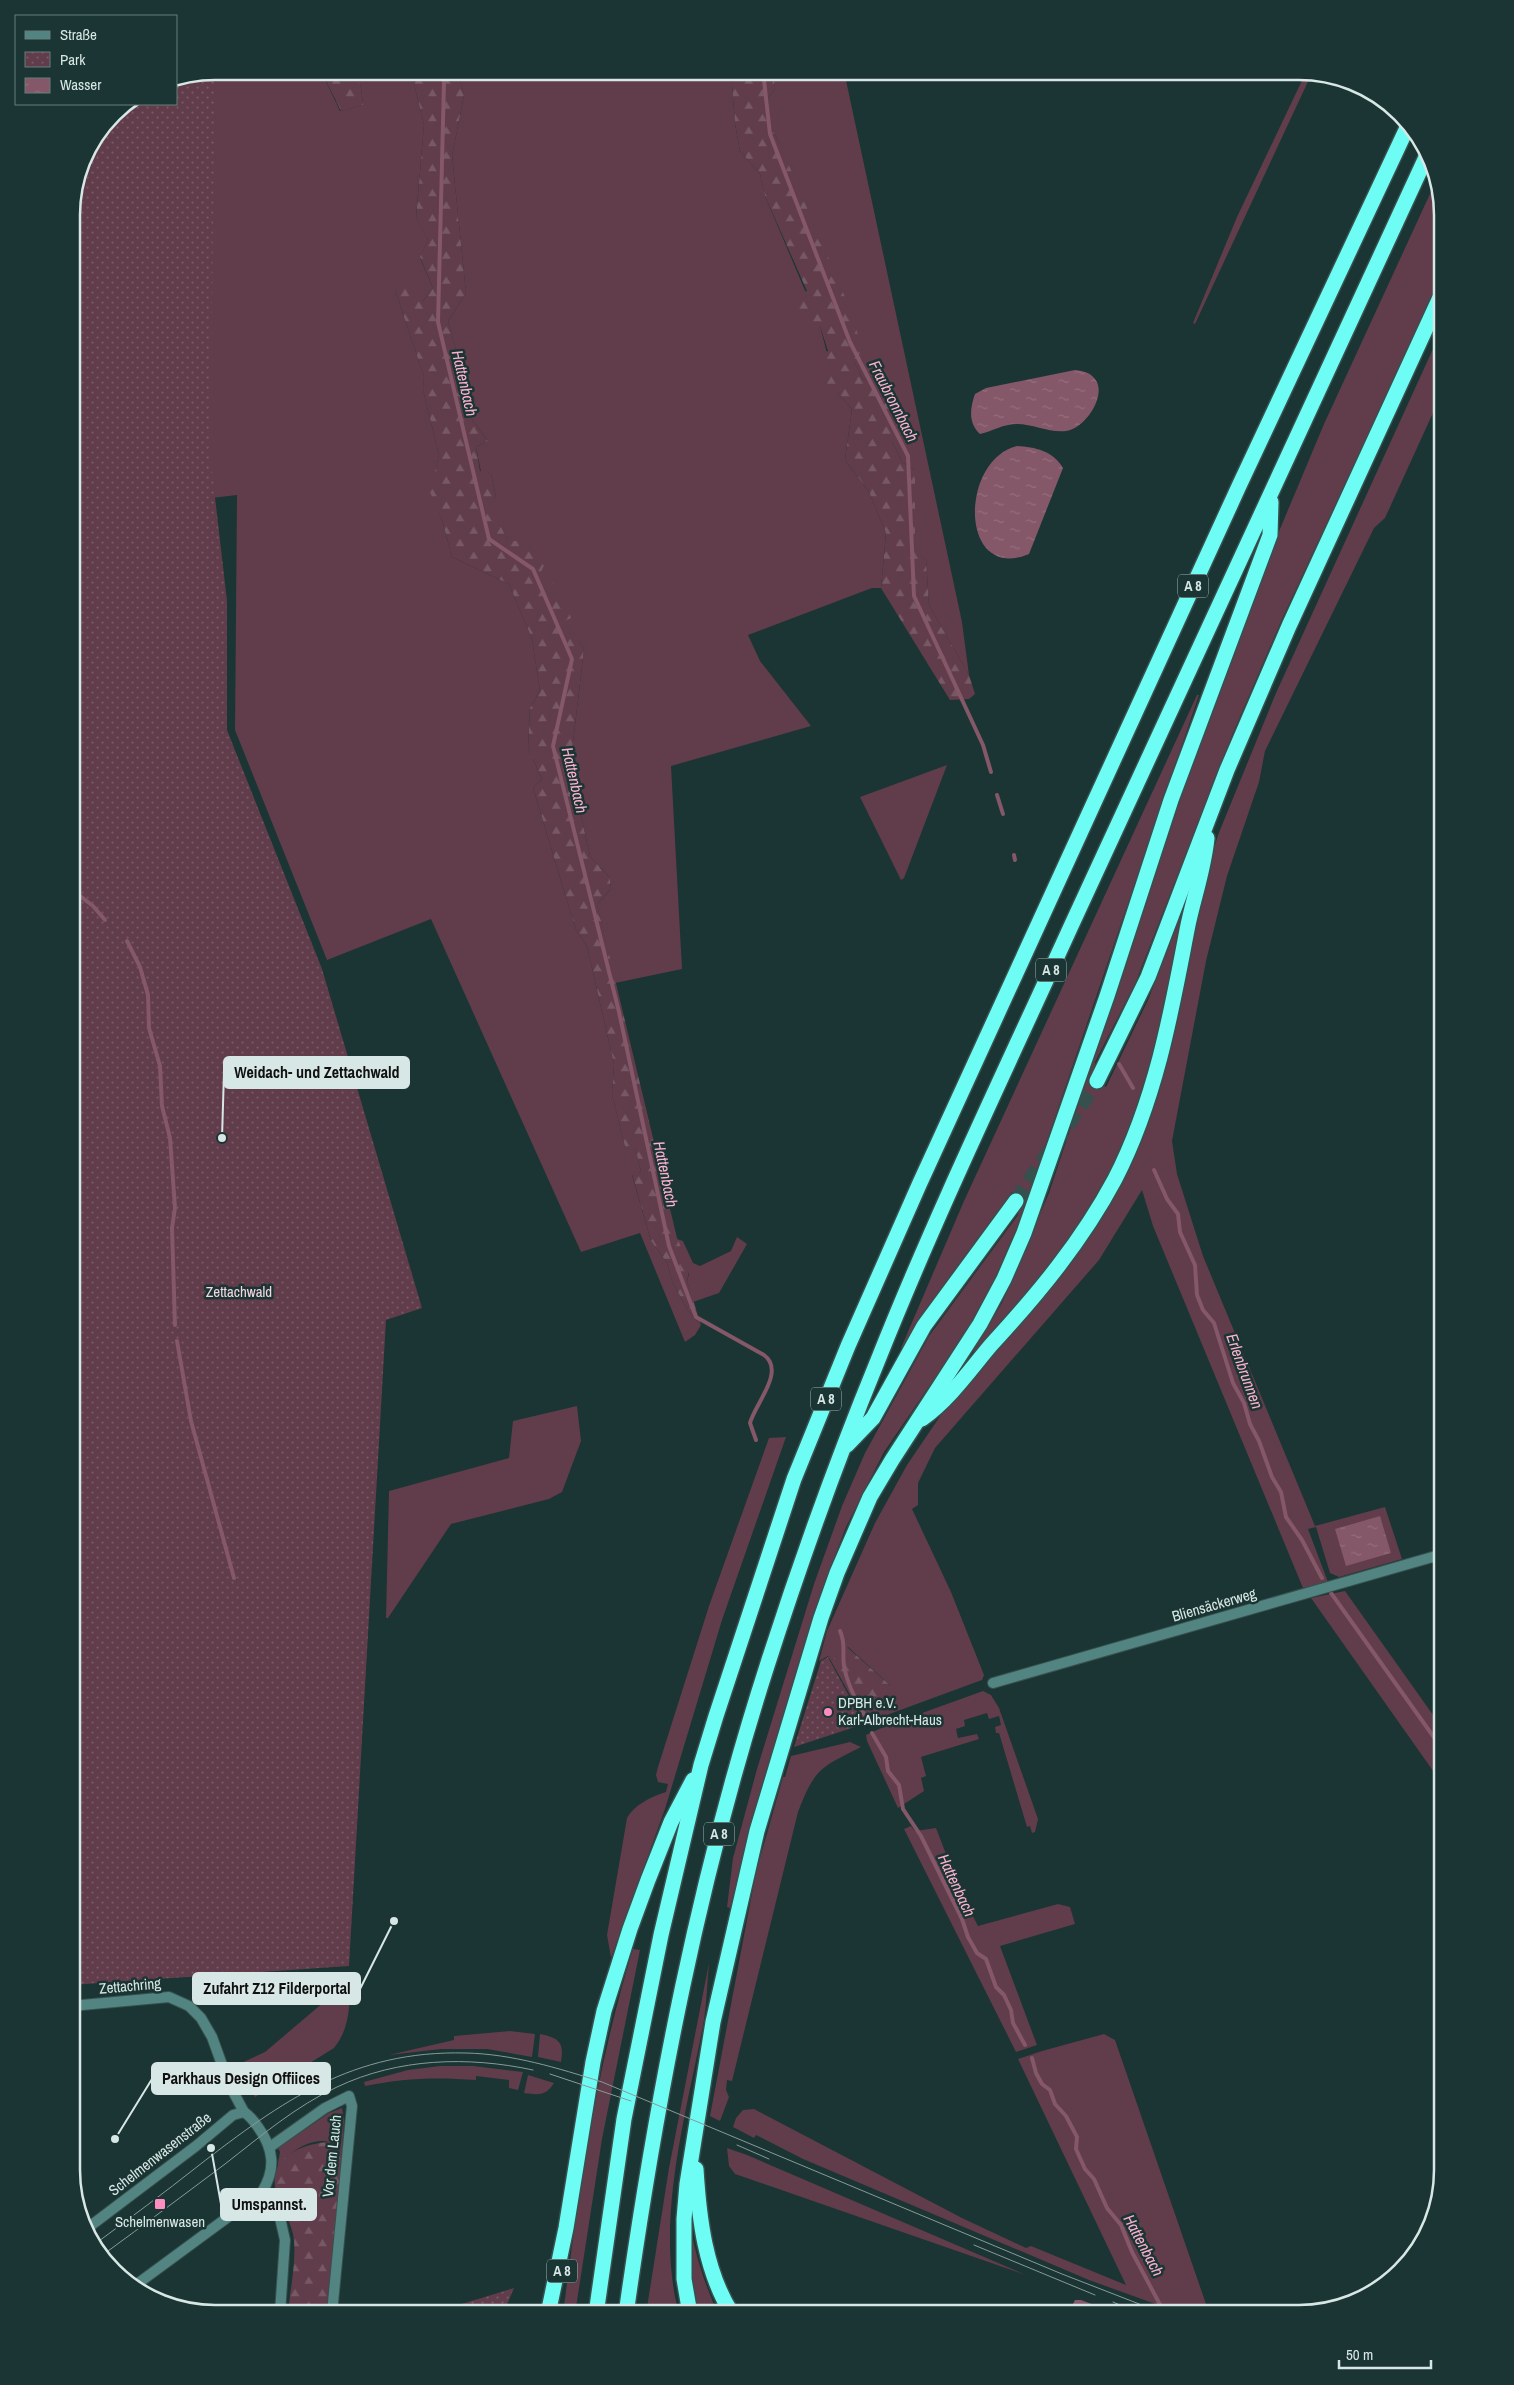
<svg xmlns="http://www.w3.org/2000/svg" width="1514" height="2385" font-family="'Archivo Narrow',sans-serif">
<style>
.grass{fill:#613c4b}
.forest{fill:url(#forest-firs)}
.park{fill:url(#park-dots)}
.water{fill:url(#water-ripples)}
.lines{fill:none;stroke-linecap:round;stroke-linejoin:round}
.stream{stroke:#845769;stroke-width:4}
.motorway-tunnel{stroke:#36504e;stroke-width:15;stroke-dasharray:15 8;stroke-linecap:butt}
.minor-casing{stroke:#38514f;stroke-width:12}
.tertiary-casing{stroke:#38514f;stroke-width:12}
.motorway-casing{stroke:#38514f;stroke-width:18}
.minor{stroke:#528581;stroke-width:10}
.tertiary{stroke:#528581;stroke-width:10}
.motorway{stroke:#6efdf4;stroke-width:15}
.tram{stroke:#869b99;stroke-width:1}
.poi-dot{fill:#fd8ebf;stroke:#1a3533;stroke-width:2}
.labels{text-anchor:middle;stroke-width:5;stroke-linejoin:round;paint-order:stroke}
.shield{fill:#1a3533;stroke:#9eb2b0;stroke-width:1}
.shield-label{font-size:14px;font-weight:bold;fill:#d7e7e5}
.park-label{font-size:15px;fill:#f5d6e2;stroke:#1a3533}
.street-label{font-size:15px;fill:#d7e7e5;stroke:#1a3533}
.poi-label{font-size:15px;fill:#d7e7e5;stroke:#1a3533;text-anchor:start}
.water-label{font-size:16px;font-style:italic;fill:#fbb1cf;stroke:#1a3533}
.rim{fill:none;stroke:#d7e7e5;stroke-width:2.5}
.leader{fill:none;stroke:#d7e7e5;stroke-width:2}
.callout-dot{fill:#d7e7e5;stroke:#1a3533;stroke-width:2}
.callout{fill:#d7e7e5;stroke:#d7e7e5;stroke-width:2}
.callout-label{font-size:16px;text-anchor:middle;font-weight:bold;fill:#111}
</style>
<defs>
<pattern id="forest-firs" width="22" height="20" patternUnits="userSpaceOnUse" patternTransform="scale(1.25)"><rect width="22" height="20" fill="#613c4b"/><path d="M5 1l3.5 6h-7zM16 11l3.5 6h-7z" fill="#775865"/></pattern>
<pattern id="park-dots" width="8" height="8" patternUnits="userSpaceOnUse" patternTransform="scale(1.25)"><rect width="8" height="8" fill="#613c4b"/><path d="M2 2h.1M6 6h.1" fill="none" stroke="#775865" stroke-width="1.8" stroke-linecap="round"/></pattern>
<pattern id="water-ripples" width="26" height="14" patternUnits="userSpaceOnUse" patternTransform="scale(1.25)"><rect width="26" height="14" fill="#845769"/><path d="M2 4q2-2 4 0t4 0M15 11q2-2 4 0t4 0" fill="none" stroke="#956f7e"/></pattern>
</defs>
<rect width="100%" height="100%" fill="#1a3533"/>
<g class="grass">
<path d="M 215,71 L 321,71 L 340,111 L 363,105 L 359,71 L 411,71 L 424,125 L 416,218 L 428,240 L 420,258 L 433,288 L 423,301 L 395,290 L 424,377 L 423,390 L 439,455 L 431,492 L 442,520 L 452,557 L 509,584 L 532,639 L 540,691 L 530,708 L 528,748 L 542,779 L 533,788 L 576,930 L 587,946 L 614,1064 L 612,1094 L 625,1147 L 635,1146 L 641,1172 L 632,1175 L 651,1241 L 667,1263 L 672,1281 L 688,1311 L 701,1325 L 695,1335 L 685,1342 L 640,1233 L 581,1252 L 431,919 L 327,960 L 235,730 L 237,495 L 212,498 L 72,206 L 82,160 L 114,113 L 128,104 L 176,104 L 176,79 Z"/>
<path d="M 458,71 L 731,71 L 735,124 L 740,151 L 760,174 L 765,196 L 820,326 L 837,392 L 852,409 L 845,460 L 869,492 L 886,533 L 881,588 L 872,588 L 748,635 L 760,661 L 811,726 L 671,766 L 682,969 L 615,983 L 597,904 L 611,889 L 610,878 L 590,856 L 570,767 L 584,649 L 564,621 L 561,593 L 508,541 L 489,505 L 496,497 L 491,474 L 481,472 L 476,447 L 488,441 L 471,418 L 476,400 L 467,389 L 448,321 L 466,293 L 452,156 L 464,95 Z"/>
<path d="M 774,71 L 844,71 L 962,622 L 969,675 L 929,605 L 926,560 L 915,549 L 915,470 L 902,462 L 892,441 L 874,376 L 863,380 L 854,361 L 779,142 L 770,126 L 768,98 L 775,89 Z"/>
<path d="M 1306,72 L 1312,73 L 1195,324 L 1193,323 L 1237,217 Z"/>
<path d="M 1435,183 L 1443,215 L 1443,274 L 1282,619 L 1233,733 L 1135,984 L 1095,1062 C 1095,1072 1097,1082 1106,1087 L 1149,998 L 1179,917 L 1182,918 C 1164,1019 1144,1124 1089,1212 C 1057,1264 1015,1308 975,1353 L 973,1351 L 1002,1303 L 1049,1193 L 1196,751 L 1254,591 L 1324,424 Z"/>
<path d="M 1443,327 L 1443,391 L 1385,518 L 1374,528 L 1265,751 L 1259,782 L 1227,876 L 1206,961 L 1172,1141 L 1177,1174 L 1203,1256 L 1315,1526 L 1385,1507 L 1402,1559 L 1339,1577 L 1330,1573 L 1316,1527 L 1308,1529 L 1328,1582 L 1303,1588 L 1153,1226 L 1142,1190 L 1099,1260 L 935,1448 L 918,1483 L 918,1505 L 912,1509 L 951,1592 L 984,1675 L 982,1680 L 865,1723 L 858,1709 L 891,1686 L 848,1647 L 831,1661 L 828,1656 L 819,1661 L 827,1631 L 875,1523 L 907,1465 L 947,1406 L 1064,1273 L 1098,1222 L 1142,1136 L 1158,1093 L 1176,1026 L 1199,899 L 1218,835 L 1276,693 Z"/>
<path d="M 1197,695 L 1199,695 L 1019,1223 L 991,1287 L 965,1334 L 884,1452 L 846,1527 L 828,1574 L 766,1771 L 730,1908 L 727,1907 L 733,1858 L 757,1769 L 814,1584 L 842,1506 L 865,1453 L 929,1336 L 1018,1215 L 1019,1208 L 1012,1192 L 943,1286 L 904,1347 L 901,1348 L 964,1201 Z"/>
<path d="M 947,765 L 904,878 L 901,880 L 860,797 Z"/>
<path d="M 737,1237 L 747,1244 L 719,1293 L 693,1302 L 687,1281 L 689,1274 L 677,1239 L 683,1241 L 693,1263 L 700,1266 L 731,1251 Z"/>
<path d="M 577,1406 L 581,1441 L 562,1492 L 549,1499 L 451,1524 L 388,1618 L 386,1618 L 389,1491 L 509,1458 L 513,1421 Z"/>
<path d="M 786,1437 L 722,1620 L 665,1809 L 611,1958 L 607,1935 L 627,1818 C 634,1805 652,1796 666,1792 L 668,1784 L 658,1782 L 656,1775 L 658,1767 L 709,1606 L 769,1438 Z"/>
<path d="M 1345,1591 L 1443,1729 L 1443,1785 L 1311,1598 Z"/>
<path d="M 983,1691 L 991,1695 L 999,1708 L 1038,1819 L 1035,1832 L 1032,1833 L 1030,1826 L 1027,1827 L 999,1733 L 996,1733 L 995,1727 L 1001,1725 L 999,1716 L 989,1719 L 987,1713 L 964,1720 L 965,1726 L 956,1729 L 958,1738 L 977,1734 L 979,1739 L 921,1757 L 926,1776 L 921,1778 L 924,1791 L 898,1808 L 867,1741 L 866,1735 L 886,1726 Z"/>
<path d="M 850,1742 L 861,1747 C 820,1768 815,1768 798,1812 L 732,2081 L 727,2080 L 726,2090 L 729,2097 L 720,2121 L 710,2116 L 756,1872 L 783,1777 L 785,1777 L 791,1756 Z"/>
<path d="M 911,1826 L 915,1831 L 936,1828 L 962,1895 L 978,1926 L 1058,1904 L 1070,1907 L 1075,1924 L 1000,1946 L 1037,2045 L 1016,2052 L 904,1829 Z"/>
<path d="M 633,1949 L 640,1950 L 602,2139 L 575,2314 L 563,2314 C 579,2190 596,2068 633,1949 Z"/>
<path d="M 709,1963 C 707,1982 707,2001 704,2020 C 687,2112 654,2221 679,2314 L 646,2314 L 669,2168 Z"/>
<path d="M 351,1979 C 349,2004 351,2027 334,2048 L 255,2097 L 239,2064 L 265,2052 Z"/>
<path d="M 510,2031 L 535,2034 L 532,2057 L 487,2049 L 441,2049 L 389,2055 L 454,2040 L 454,2036 Z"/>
<path d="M 540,2034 C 560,2038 564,2043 561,2062 L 538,2057 Z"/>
<path d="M 1104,2034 L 1115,2040 L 1206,2304 L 1205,2314 L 1190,2314 L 1172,2310 L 1089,2280 L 803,2159 L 756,2135 L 754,2138 L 733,2127 L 736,2118 L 743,2110 L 754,2109 L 962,2218 L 1026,2248 L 1031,2246 L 1126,2285 L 1018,2059 L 1042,2051 Z"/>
<path d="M 440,2066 L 473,2066 L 523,2072 L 518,2090 L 509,2088 L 509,2080 L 476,2076 L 476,2080 C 436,2077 404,2078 365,2086 L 364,2082 L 408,2070 Z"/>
<path d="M 528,2075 L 554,2083 C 546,2096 538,2095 524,2093 Z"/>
<path d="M 342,2108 L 344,2119 L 342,2152 C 339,2149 333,2143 329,2142 C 310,2137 286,2154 277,2169 L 280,2152 L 278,2148 L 329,2113 Z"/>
<path d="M 727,2148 L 747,2155 L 1026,2275 L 735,2174 L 729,2166 Z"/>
<path d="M 689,2217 C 694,2252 704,2282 718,2314 L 696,2314 L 690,2284 Z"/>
</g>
<g class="forest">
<path d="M 321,71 L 359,71 L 363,105 L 341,111 Z"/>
<path d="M 411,71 L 458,71 L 464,95 L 452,156 L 466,293 L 448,321 L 467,389 L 476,400 L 471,418 L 488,441 L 476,447 L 480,471 L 491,474 L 496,497 L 490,505 L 508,541 L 536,541 L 546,561 L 541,572 L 561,592 L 571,618 L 565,621 L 584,649 L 570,767 L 590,856 L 610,878 L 611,889 L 597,904 L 677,1238 L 690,1267 L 687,1281 L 701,1325 L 688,1311 L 672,1281 L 667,1263 L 651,1241 L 632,1174 L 641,1172 L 635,1147 L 625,1147 L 612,1094 L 614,1064 L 587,946 L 576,930 L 533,788 L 542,779 L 528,748 L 530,708 L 540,691 L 532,639 L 509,584 L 452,557 L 442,520 L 430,492 L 439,455 L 423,390 L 424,377 L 395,290 L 406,282 L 423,301 L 433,288 L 420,257 L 428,240 L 416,219 L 424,125 Z"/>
<path d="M 731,71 L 774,71 L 775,89 L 768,98 L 770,126 L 779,142 L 845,297 L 863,349 L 854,361 L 863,380 L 874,376 L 899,425 L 892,441 L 902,462 L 915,470 L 915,548 L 926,560 L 929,605 L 969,675 L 975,694 L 969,699 L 950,700 L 881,588 L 886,533 L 869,492 L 845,460 L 852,409 L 837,392 L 826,390 L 822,374 L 821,353 L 828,351 L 820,326 L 798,319 L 798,294 L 807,291 L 765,196 L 760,174 L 740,151 L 735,124 Z"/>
<path d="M 847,1647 L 892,1687 L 858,1709 L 831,1661 Z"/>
<path d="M 330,2142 L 342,2152 L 327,2313 L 288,2313 C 290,2291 296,2263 294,2241 C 293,2223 280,2207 276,2191 C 267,2157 303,2143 330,2142 Z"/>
</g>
<g class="park">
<path d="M 215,71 L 210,454 L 227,601 L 227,730 L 322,969 L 422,1308 L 386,1320 L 349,1966 L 71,1985 L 72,206 L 82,160 L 114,113 L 128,104 L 176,104 L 176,79 Z"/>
<path d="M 828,1657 L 864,1724 L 794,1747 L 821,1661 Z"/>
<path d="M 514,2288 L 503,2314 L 429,2314 Z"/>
</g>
<g class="water">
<path d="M 1075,370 C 1082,371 1090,372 1095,379 C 1108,395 1084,430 1066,431 C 1050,433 1033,424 1017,424 C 1003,424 993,431 980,434 C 968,423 970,408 975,394 L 986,388 Z"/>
<path d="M 1017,446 C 1035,447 1053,451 1063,468 L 1029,554 C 959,583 959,460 1017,446 Z"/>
<path d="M 1380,1516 L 1391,1553 L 1346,1566 L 1335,1529 Z"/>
<path d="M 1075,2300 L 1081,2300 L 1118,2314 L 1073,2314 L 1072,2306 Z"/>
</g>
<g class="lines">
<g class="stream">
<path d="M 440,71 L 444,82 L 438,322 L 489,539 L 533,569 L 572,659 L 553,746 L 619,1012 L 669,1246 L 696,1317 L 764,1355 C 786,1371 755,1404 750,1423 L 756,1440"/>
<path d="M 763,71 L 770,134 L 850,342 L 908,456 L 914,596 L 983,745 L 991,772"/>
<path d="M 997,795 L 1003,814"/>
<path d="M 1014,855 L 1015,860"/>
<path d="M 71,889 L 93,906 L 105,920"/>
<path d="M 127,941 L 140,967 L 148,995 L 149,1028 L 160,1066 L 162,1106 L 170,1138 L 175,1208 L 172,1228 L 175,1325"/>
<path d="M 1119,1064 L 1133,1088"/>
<path d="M 1154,1170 L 1167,1199 L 1178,1214 L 1180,1232 L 1195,1265 L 1197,1295 L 1203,1310 L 1214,1323 L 1233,1383 L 1244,1403 L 1250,1424 L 1259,1441 L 1272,1477 L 1281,1492 L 1286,1517 L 1302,1540 L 1322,1578"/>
<path d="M 177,1341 L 191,1421 L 234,1578"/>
<path d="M 1331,1593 L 1443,1750"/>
<path d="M 840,1631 C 846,1643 842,1653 844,1666 C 847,1683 855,1699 864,1714"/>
<path d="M 872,1733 L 886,1757 L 888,1771 L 899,1785 L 903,1809 L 921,1836 L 962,1919 L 968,1937 L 977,1953 L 986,1959 L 996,1987 L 1004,1995 L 1011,2010 L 1013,2023 L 1025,2045"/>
<path d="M 1032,2058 L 1036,2073 L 1042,2084 L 1050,2090 L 1055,2104 L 1066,2116 L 1077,2137 L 1076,2149 L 1085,2169 L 1094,2179 L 1107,2208 L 1121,2225 L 1132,2252 L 1165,2314"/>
</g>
<path class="motorway-tunnel" d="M 1016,1201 L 1097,1081"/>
<defs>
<g id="minor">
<path d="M 993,1683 L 1443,1554"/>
<path d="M 71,2006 L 169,1997 L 189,2006 L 201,2018 L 212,2037 L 229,2084 L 244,2112"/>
<path d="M 270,2147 L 325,2108 L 349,2096 L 352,2106 L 332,2313"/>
<path d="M 262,2192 L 280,2218 L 285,2240 L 280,2313"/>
</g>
<path id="tertiary" d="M 85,2230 L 196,2146 L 233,2115 L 244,2112 C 250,2116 254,2121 258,2127 C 274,2149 276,2169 262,2192 L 133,2287"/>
<g id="motorway">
<path d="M 1097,1081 L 1148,977 L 1227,770 L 1289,626 L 1443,291"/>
<path d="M 922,1419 C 950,1399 969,1371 991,1345 C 1038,1294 1082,1241 1115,1179 C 1155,1101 1171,1015 1187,930 C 1193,899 1204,870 1207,838"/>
<path d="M 847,1445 L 873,1418 L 924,1326 L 1016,1201"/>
<path d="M 696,2169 C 699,2218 705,2271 732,2314"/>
<path d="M 548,2314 L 566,2228 L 593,2062 L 604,2011 L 630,1929 L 648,1880 L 671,1822 L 693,1780"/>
<path d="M 596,2314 L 624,2119 L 661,1935 L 701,1765 L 716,1716 L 794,1479 L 848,1346 L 919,1185 L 1239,486 L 1407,128"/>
<path d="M 626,2314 C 657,2094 699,1877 767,1666 C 800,1563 837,1460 878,1360 C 937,1212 1006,1069 1072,924 C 1190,667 1309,410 1428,153"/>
<path d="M 690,2314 L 684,2279 L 684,2219 L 687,2184 L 713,2022 L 757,1831 L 821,1618 L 837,1573 L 870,1497 L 892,1460 L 980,1324 L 1004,1279 L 1024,1233 L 1107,996 L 1171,800 L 1270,535 L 1271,502"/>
</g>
</defs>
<use href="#minor" class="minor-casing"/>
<use href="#tertiary" class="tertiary-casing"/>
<use href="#motorway" class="motorway-casing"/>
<use href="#minor" class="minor"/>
<use href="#tertiary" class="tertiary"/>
<use href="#motorway" class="motorway"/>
<g class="tram">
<path d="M 550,2074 L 631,2101"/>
<path d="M 737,2145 L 769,2159"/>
<path d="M 95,2244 C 130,2218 164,2193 198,2166 C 282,2101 353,2050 466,2053 C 512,2054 558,2068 602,2082 L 1062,2274 L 1165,2314"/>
<path d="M 974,2245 L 1095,2295"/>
<path d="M 104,2254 C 145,2224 185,2194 225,2164 C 261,2136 296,2106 337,2087 C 398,2058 468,2056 533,2070"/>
<path d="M 1113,2302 L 1141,2314"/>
</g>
</g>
<g class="poi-dot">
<circle cx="828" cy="1712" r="5"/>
<rect x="154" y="2198" width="12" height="12" rx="2.5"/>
</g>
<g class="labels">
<g class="shield">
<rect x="1178" y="574.5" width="30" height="23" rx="4"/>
<rect x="1036" y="958.5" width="30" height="23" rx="4"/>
<rect x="811" y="1387.5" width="30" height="23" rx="4"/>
<rect x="704" y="1822.5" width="30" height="23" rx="4"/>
<rect x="547" y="2259.5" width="30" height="23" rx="4"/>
</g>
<g class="shield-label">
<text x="1193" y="591">A 8</text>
<text x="1051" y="975">A 8</text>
<text x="826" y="1404">A 8</text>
<text x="719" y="1839">A 8</text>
<text x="562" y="2276">A 8</text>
</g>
<g class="park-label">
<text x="239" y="1297">Zettachwald</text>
</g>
<g class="street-label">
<text transform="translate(1214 1605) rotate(-16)" y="5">Bliensäckerweg</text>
<text transform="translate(130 1986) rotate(-5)" y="5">Zettachring</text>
<text transform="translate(160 2154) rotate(-38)" y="5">Schelmenwasenstraße</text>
<text transform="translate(332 2156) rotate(-84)" y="5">Vor dem Lauch</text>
</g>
<g class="poi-label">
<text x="838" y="1708">DPBH e.V.<tspan x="838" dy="17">Karl-Albrecht-Haus</tspan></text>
<text x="160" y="2227" text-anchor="middle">Schelmenwasen</text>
</g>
<g class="water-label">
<text transform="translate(465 383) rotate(77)" y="6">Hattenbach</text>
<text transform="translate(894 401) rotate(63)" y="6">Fraubronnbach</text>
<text transform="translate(575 780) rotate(77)" y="6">Hattenbach</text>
<text transform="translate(666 1174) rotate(78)" y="6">Hattenbach</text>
<text transform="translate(1245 1371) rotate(70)" y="6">Erlenbrunnen</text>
<text transform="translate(957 1885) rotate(65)" y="6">Hattenbach</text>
<text transform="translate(1144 2245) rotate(62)" y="6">Hattenbach</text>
</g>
</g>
<path d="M0 0H1514V2385H0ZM215 80H1299A135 135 0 0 1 1434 215V2170A135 135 0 0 1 1299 2305H215A135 135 0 0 1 80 2170V215A135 135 0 0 1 215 80Z" fill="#1a3533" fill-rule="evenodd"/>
<path class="rim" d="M215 80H1299A135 135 0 0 1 1434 215V2170A135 135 0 0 1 1299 2305H215A135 135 0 0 1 80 2170V215A135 135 0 0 1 215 80Z"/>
<path class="leader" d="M222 1138L224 1072M394 1921L360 1989M115 2139L152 2079M211 2148L221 2204"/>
<g class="callout-dot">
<circle cx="222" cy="1138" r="5"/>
<circle cx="394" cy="1921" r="5"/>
<circle cx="115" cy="2139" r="5"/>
<circle cx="211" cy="2148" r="5"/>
</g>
<g class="callout">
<rect x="224" y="1057" width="185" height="31" rx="5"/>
<rect x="193" y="1973" width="167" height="31" rx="5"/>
<rect x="152" y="2063" width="178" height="31" rx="5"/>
<rect x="221" y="2189" width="95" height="31" rx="5"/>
</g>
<g class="callout-label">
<text x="317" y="1078">Weidach- und Zettachwald</text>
<text x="277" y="1994">Zufahrt Z12 Filderportal</text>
<text x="241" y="2084">Parkhaus Design Offiices</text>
<text x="269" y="2210">Umspannst.</text>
</g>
<rect x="15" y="15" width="162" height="90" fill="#1a3533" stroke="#667c7a"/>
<rect x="25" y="31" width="25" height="8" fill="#528581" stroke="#667c7a"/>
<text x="60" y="40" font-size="15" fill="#d7e7e5">Straße</text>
<rect x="25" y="52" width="25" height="15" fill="url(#park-dots)" stroke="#667c7a"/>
<text x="60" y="65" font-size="15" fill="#d7e7e5">Park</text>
<rect x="25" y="78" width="25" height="15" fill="url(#water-ripples)" stroke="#667c7a"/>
<text x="60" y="90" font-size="15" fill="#d7e7e5">Wasser</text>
<path d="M1339 2360v8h92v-8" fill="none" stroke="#d7e7e5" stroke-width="2.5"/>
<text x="1346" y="2360" font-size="15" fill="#d7e7e5" stroke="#1a3533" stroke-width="4" paint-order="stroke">50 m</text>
</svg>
